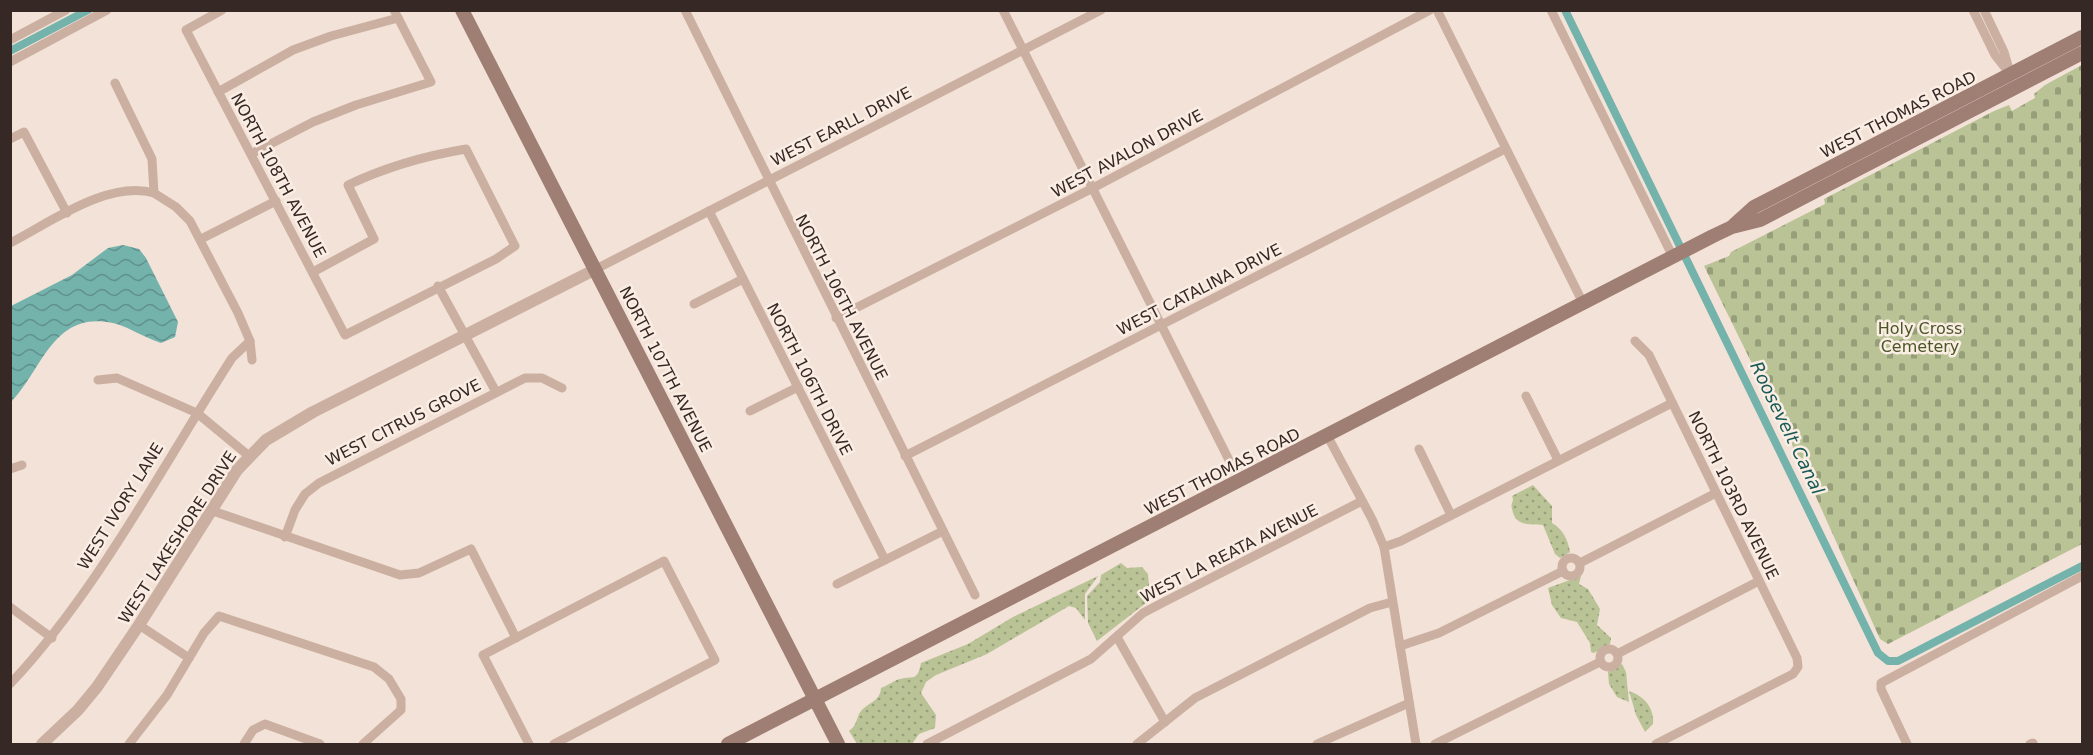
<svg xmlns="http://www.w3.org/2000/svg" width="2093" height="755" font-family="'DejaVu Sans',sans-serif">
<style>
.grass{fill:url(#grass-dots)}
.cemetery{fill:url(#cemetery-stones)}
.water{fill:url(#water-waves)}
.lines{fill:none;stroke-linecap:round;stroke-linejoin:round}
.canal{stroke:#74b2ac;stroke-width:8}
.minor{stroke:#cbb0a2;stroke-width:9}
.tertiary{stroke:#cbb0a2;stroke-width:12}
.secondary{stroke:#9f7e74;stroke-width:14}
.labels{text-anchor:middle;stroke-width:5;stroke-linejoin:round;paint-order:stroke}
.street-label{font-size:16px;fill:#362825;stroke:#faede3}
.park-label{font-size:16px;fill:#4b5627;stroke:#faede3}
.water-label{font-size:18px;font-style:italic;fill:#185a56;stroke:#faede3}
</style>
<defs>
<pattern id="grass-dots" width="8" height="8" patternUnits="userSpaceOnUse" patternTransform="scale(1.5)"><rect width="8" height="8" fill="#b9c396"/><path d="M2 2h.1M6 6h.1" fill="none" stroke="#979e7a" stroke-width="1.8" stroke-linecap="round"/></pattern>
<pattern id="cemetery-stones" width="16" height="16" patternUnits="userSpaceOnUse" patternTransform="scale(1.5)"><rect width="16" height="16" fill="#b9c396"/><path d="M2 7V4a2 2 0 0 1 4 0v3zM10 15v-3a2 2 0 0 1 4 0v3z" fill="#979e7a"/></pattern>
<pattern id="water-waves" width="16" height="10" patternUnits="userSpaceOnUse" patternTransform="scale(1.5)"><rect width="16" height="10" fill="#74b2ac"/><path d="M0 5q4-4 8 0t8 0" fill="none" stroke="#60918c"/></pattern>
</defs>
<rect width="100%" height="100%" fill="#f3e2d7"/>
<g class="grass">
<path d="M 1533,485 L 1552,506 L 1552,523 C 1563,529 1568,540 1570,552 L 1560,558 L 1555,554 L 1543,525 C 1529,523 1516,528 1512,509 C 1510,502 1515,502 1512,496 Z"/>
<path d="M 1121,563 L 1127,568 L 1142,567 L 1148,574 L 1149,586 L 1144,590 L 1151,599 L 1097,641 L 1088,623 L 1087,596 L 1100,582 L 1101,575 Z"/>
<path d="M 1098,576 L 1085,594 L 1085,620 L 1076,608 L 1069,606 L 987,654 L 936,675 L 926,682 L 921,693 L 936,715 L 935,728 L 919,734 L 912,744 L 857,744 L 849,731 C 856,726 856,721 859,714 C 866,702 880,703 881,688 C 887,686 895,680 900,679 C 913,675 917,683 921,663 L 968,644 L 1013,617 Z"/>
<path d="M 1581,576 L 1579,584 L 1588,589 L 1600,609 L 1597,625 L 1611,638 L 1610,644 L 1594,653 L 1591,652 L 1590,643 L 1577,622 L 1561,618 L 1552,605 L 1548,588 Z"/>
<path d="M 1622,664 L 1626,672 L 1629,702 L 1617,697 L 1609,684 L 1608,672 Z"/>
<path d="M 1629,691 C 1644,696 1654,707 1653,724 L 1645,732 L 1636,715 Z"/>
</g>
<path class="cemetery" d="M 2082,65 L 2082,544 L 1888,644 L 1880,639 L 1798,457 L 1704,266 L 1729,256 L 1731,252 L 1825,204 L 1824,199 L 1994,111 L 2009,105 L 2012,111 L 2035,98 L 2034,94 L 2045,85 Z"/>
<path class="water" d="M 123,245 L 139,249 L 146,258 L 178,322 L 175,337 L 161,343 C 145,338 129,327 113,323 C 53,310 43,369 11,402 L 11,306 L 72,275 L 108,248 Z"/>
<g class="lines">
<g class="canal">
<path d="M 1565,10 L 1878,653 L 1888,661 L 1898,661 L 2082,566"/>
<path d="M 10,51 L 88,10"/>
</g>
<g class="minor">
<path d="M 222,10 L 186,30 C 239,132 292,233 345,335 L 496,259 L 515,246 L 466,149 C 424,156 386,167 348,185 L 374,239 L 313,272"/>
<path d="M 685,10 L 975,595"/>
<path d="M 1003,10 L 1231,464"/>
<path d="M 1437,10 L 1583,303"/>
<path d="M 1551,10 L 1673,257"/>
<path d="M 1973,10 L 1995,55 L 2010,74"/>
<path d="M 1984,10 L 2004,52 L 2009,69"/>
<path d="M 10,40 L 66,10"/>
<path d="M 10,62 L 107,10"/>
<path d="M 115,83 L 152,159 L 154,193 L 176,207 L 190,221 L 238,313 L 250,341 L 252,360"/>
<path d="M 218,92 L 293,50 L 331,36 L 398,18"/>
<path d="M 10,139 L 24,132 L 67,213"/>
<path d="M 251,154 L 313,122 L 356,105 L 431,82 L 394,10"/>
<path d="M 709,211 L 885,560"/>
<path d="M 201,239 L 276,201"/>
<path d="M 10,243 C 51,222 108,180 154,193"/>
<path d="M 596,269 L 1101,10"/>
<path d="M 438,286 L 496,392"/>
<path d="M 694,304 L 743,279"/>
<path d="M 836,318 L 1091,189 L 1430,10"/>
<path d="M 1635,341 L 1649,355 L 1797,658 L 1798,667 L 1793,674 L 1656,744"/>
<path d="M 98,380 L 117,378 L 197,413 L 249,456"/>
<path d="M 1526,396 L 1558,460"/>
<path d="M 750,411 L 798,387"/>
<path d="M 1327,435 L 1372,519 L 1384,547 L 1416,744"/>
<path d="M 1419,449 L 1451,515"/>
<path d="M 905,456 L 1505,149"/>
<path d="M 10,469 L 22,465"/>
<path d="M 210,510 L 400,575 L 419,573 L 471,549 L 516,638"/>
<path d="M 285,537 L 295,510 L 305,494 L 319,483 L 525,378 L 542,378 L 562,388"/>
<path d="M 1384,547 L 1401,541 L 1672,403"/>
<circle cx="1571" cy="567" r="9"/>
<path d="M 1580,563 L 1716,493"/>
<path d="M 837,584 L 943,531"/>
<path d="M 10,607 L 52,638"/>
<path d="M 139,625 L 189,658"/>
<path d="M 1117,637 L 1165,722"/>
<path d="M 1400,646 L 1439,633 L 1563,571"/>
<circle cx="1609" cy="658" r="9"/>
<path d="M 1617,654 L 1759,581"/>
<path d="M 10,684 C 97,592 163,465 232,358 L 250,341"/>
<path d="M 129,744 L 167,695 L 204,633 L 219,616 L 374,667 L 389,679 L 401,699 L 401,710 L 363,744"/>
<path d="M 244,744 L 253,730 L 265,724 L 320,744"/>
<path d="M 529,744 L 483,655 L 664,561 L 715,660 L 554,744"/>
<path d="M 927,744 L 1091,659 L 1143,613 L 1164,602 L 1362,501"/>
<path d="M 1137,744 L 1195,698 L 1370,608 L 1392,602"/>
<path d="M 1317,744 L 1409,703"/>
<path d="M 1435,744 L 1600,662"/>
<path d="M 1907,744 L 1881,689 L 1881,683 L 2082,576"/>
<path d="M 2030,744 L 2033,743"/>
</g>
<path class="tertiary" d="M 42,744 L 78,710 L 97,687 L 139,625 L 237,470 L 266,440 L 313,412 L 596,269"/>
<g class="secondary">
<path d="M 462,10 L 838,744"/>
<path d="M 1734,225 L 1754,207 L 2082,37"/>
<path d="M 728,744 L 1713,236 L 1732,227 L 1760,220 L 2082,53"/>
</g>
</g>
<g class="labels">
<g class="street-label">
<text transform="translate(1898 114) rotate(-27)" y="6">WEST THOMAS ROAD</text>
<text transform="translate(841 126) rotate(-27)" y="6">WEST EARLL DRIVE</text>
<text transform="translate(1127 153) rotate(-28)" y="6">WEST AVALON DRIVE</text>
<text transform="translate(279 175) rotate(62)" y="6">NORTH 108TH AVENUE</text>
<text transform="translate(1199 289) rotate(-27)" y="6">WEST CATALINA DRIVE</text>
<text transform="translate(842 297) rotate(63)" y="6">NORTH 106TH AVENUE</text>
<text transform="translate(666 369) rotate(63)" y="6">NORTH 107TH AVENUE</text>
<text transform="translate(810 379) rotate(63)" y="6">NORTH 106TH DRIVE</text>
<text transform="translate(403 422) rotate(-27)" y="6">WEST CITRUS GROVE</text>
<text transform="translate(1222 471) rotate(-27)" y="6">WEST THOMAS ROAD</text>
<text transform="translate(1734 495) rotate(64)" y="6">NORTH 103RD AVENUE</text>
<text transform="translate(120 506) rotate(-58)" y="6">WEST IVORY LANE</text>
<text transform="translate(177 537) rotate(-57)" y="6">WEST LAKESHORE DRIVE</text>
<text transform="translate(1229 553) rotate(-27)" y="6">WEST LA REATA AVENUE</text>
</g>
<g class="park-label">
<text x="1920" y="334">Holy Cross<tspan x="1920" dy="18">Cemetery</tspan></text>
</g>
<g class="water-label">
<text transform="translate(1787 428) rotate(64)" y="6">Roosevelt Canal</text>
</g>
</g>
<rect width="2093" height="755" fill="none" stroke="#362825" stroke-width="24"/>
</svg>
